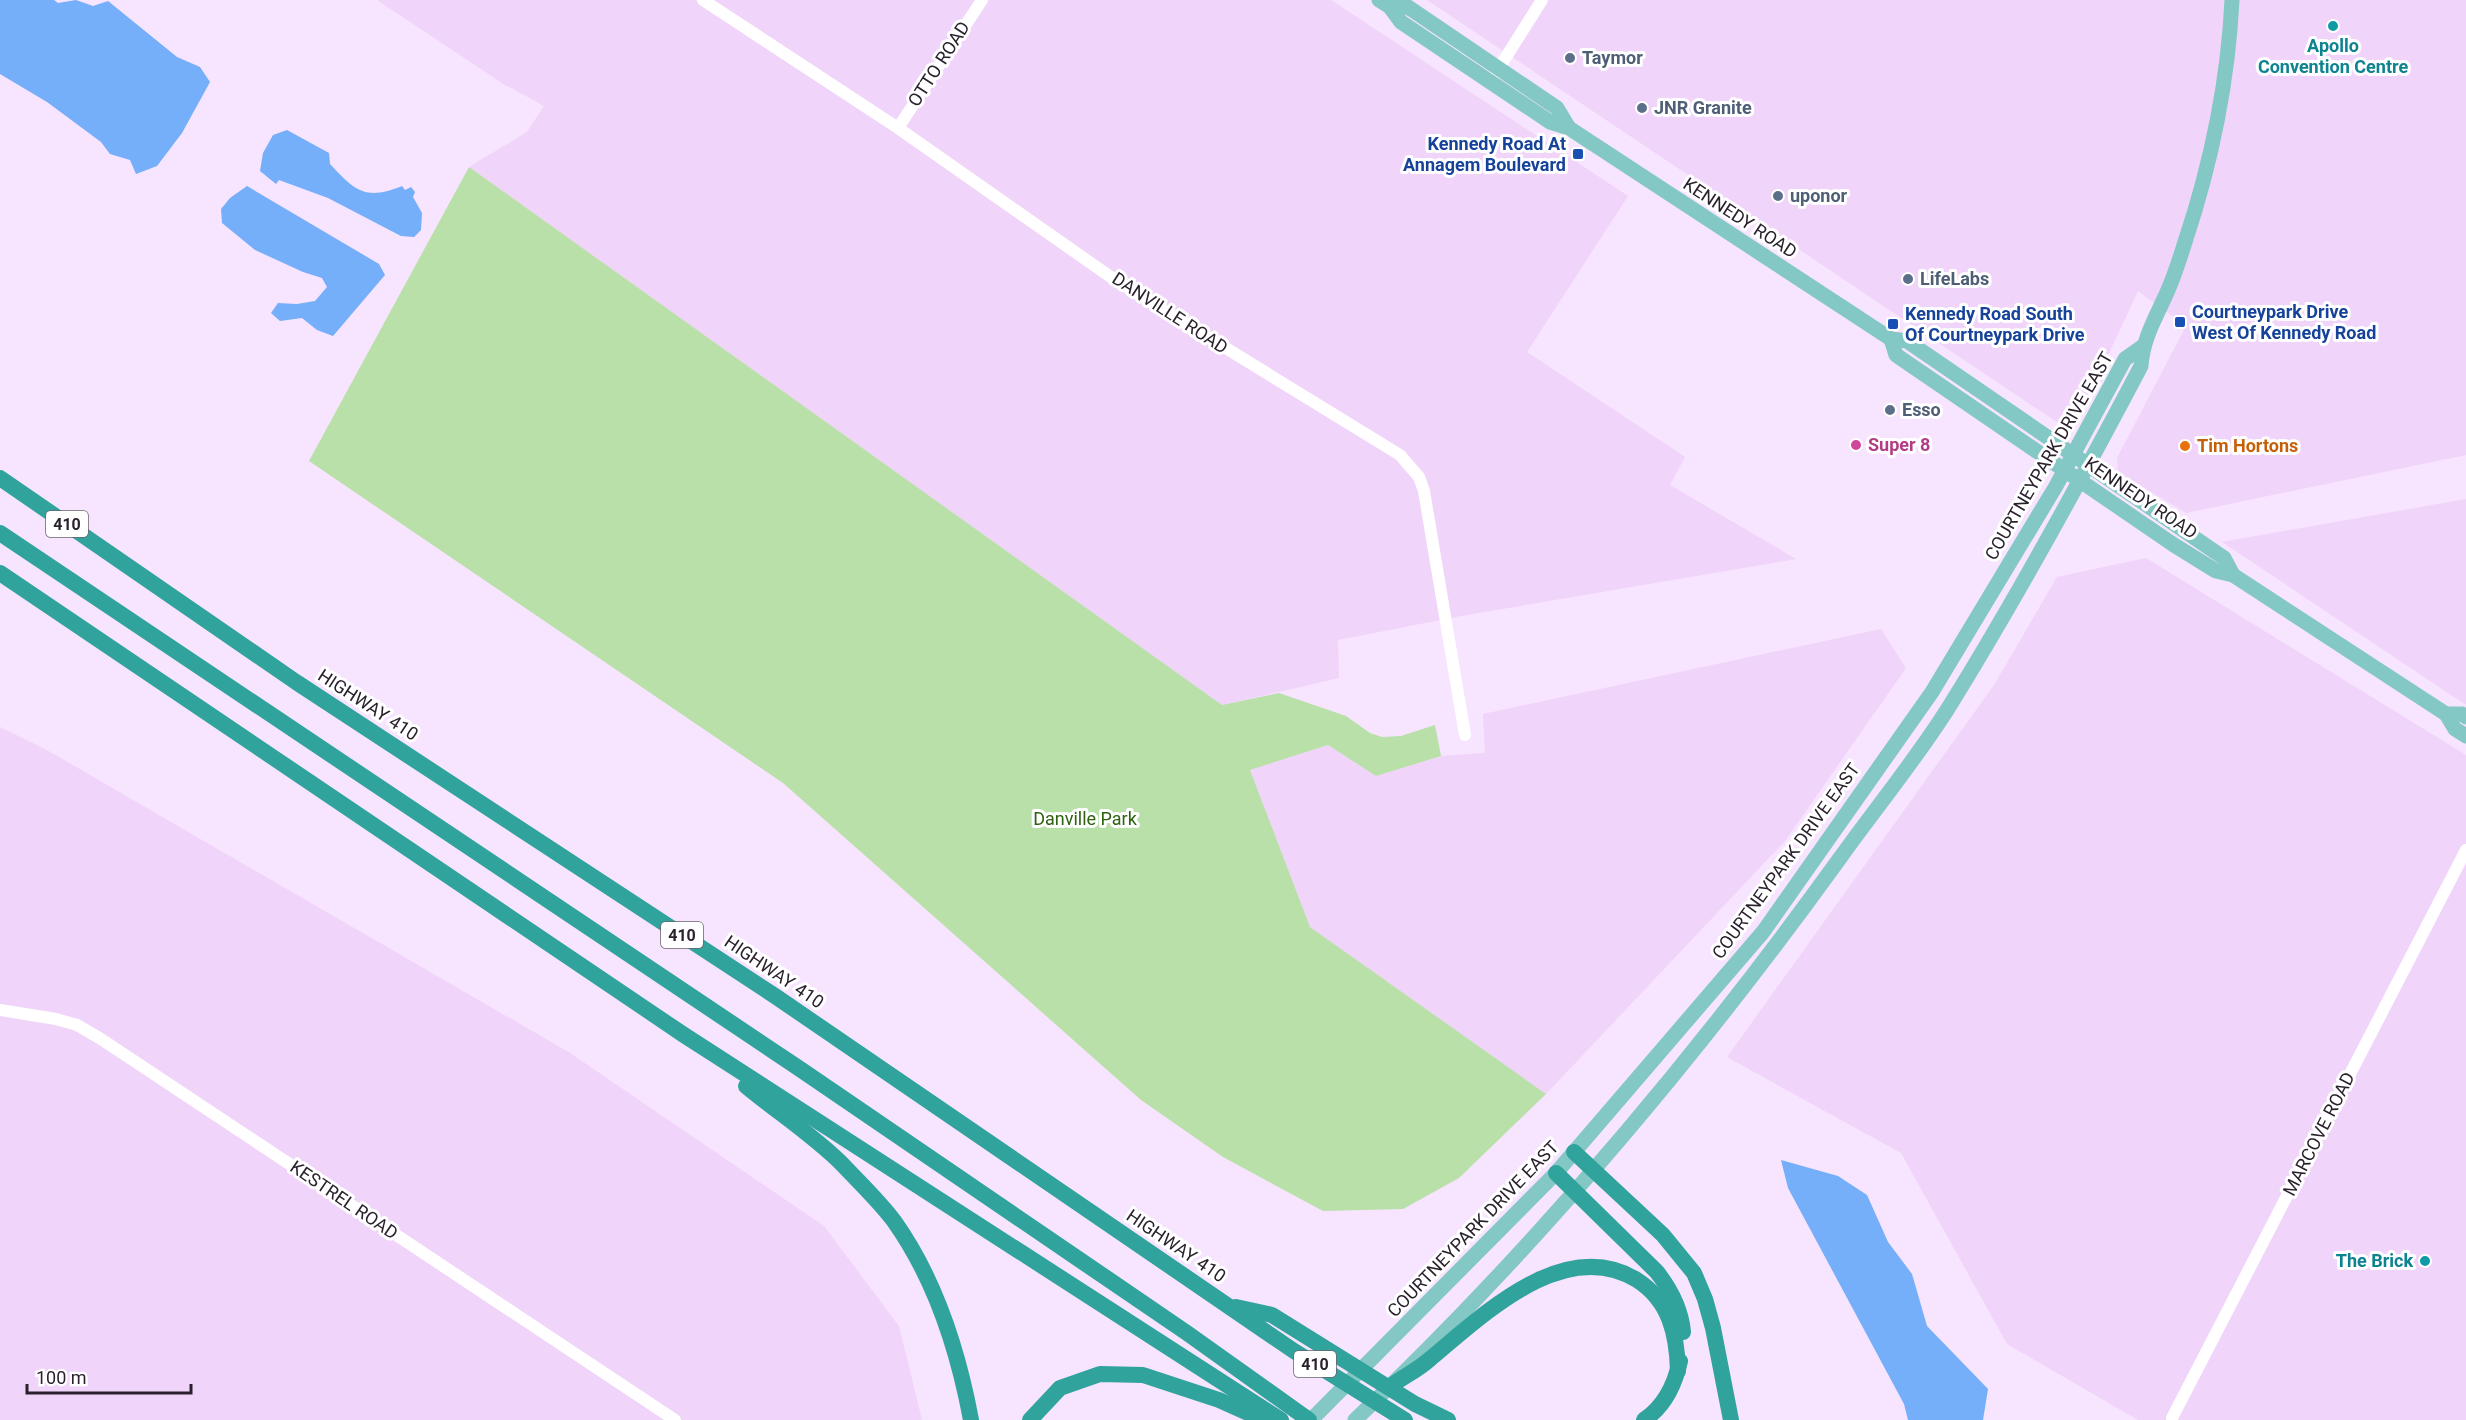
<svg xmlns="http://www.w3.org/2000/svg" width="2466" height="1420" font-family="Roboto,sans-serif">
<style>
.built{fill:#f0d4fa}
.green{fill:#b8e0a8}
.water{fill:#75aef9}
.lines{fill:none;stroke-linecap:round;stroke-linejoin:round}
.minor{stroke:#fff;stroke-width:12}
.major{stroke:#83c8c4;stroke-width:15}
.highway{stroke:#31a39d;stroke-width:16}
.culture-dot{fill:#0f9aa8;stroke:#fff;stroke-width:2}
.service-dot{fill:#5c6f8a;stroke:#fff;stroke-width:2}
.transit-dot{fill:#1a4fb4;stroke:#fff;stroke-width:2}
.hotel-dot{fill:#d1479c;stroke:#fff;stroke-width:2}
.food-dot{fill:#e8710a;stroke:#fff;stroke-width:2}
.labels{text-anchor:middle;stroke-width:6;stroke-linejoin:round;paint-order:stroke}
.shield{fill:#fff;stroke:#6a646c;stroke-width:1.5}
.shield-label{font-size:16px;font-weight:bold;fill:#2a212d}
.culture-label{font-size:18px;font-weight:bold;fill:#0d838f;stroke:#fff}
.service-label{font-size:18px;font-weight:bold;fill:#4e5e75;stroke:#fff;text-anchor:start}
.street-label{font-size:18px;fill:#2a212d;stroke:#fff}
.transit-label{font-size:18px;font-weight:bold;fill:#164399;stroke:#fff;text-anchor:start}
.hotel-label{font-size:18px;font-weight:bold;fill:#b23c85;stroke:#fff;text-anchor:start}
.food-label{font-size:18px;font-weight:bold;fill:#c56008;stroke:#fff;text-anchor:start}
.park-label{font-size:18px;fill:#2e620f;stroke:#fff}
</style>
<rect width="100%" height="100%" fill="#f7e4fe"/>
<g class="built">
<path d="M 377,0 L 1331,0 L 1628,196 L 1527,352 L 1685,457 L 1670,485 L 1796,559 L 1461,616 L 1338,640 L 1339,678 L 1222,705 L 469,167 L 527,132 L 544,106 L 502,83 Z"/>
<path d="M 1427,0 L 2466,0 L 2466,455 L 2186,513 L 2118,472 L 2117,458 L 2186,326 L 2138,291 L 2094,385 L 2067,429 Z"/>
<path d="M 2466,499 L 2466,705 L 2222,542 Z"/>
<path d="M 2146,558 L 2466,755 L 2466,1420 L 2138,1420 L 2007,1344 L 1901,1153 L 1727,1057 L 1994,685 L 2057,577 Z"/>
<path d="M 1881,629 L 1906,668 L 1785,841 L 1546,1094 L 1310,927 L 1250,770 L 1328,745 L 1376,776 L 1441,756 L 1485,753 L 1483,714 Z"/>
<path d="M 0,727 L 45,749 L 570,1053 L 824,1226 L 899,1326 L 922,1420 L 0,1420 Z"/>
</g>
<path class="green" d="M 469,167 L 1222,705 L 1279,693 L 1346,716 L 1370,733 L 1382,737 L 1401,736 L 1435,725 L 1441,756 L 1376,776 L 1328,745 L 1250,770 L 1310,927 L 1546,1094 L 1459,1178 L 1403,1209 L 1323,1211 L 1223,1157 L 1141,1100 L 783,783 L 309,461 Z"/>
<g class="water">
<path d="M 0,0 L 54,0 L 58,3 L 76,0 L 93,6 L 108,1 L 177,57 L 200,67 L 210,82 L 182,133 L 157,166 L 136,174 L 130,160 L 110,154 L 101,142 L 47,102 L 0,74 Z"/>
<path d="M 287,130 L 329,153 L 330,164 C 355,191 366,201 402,186 L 405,190 L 411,187 L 415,192 L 413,197 L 422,213 L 421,230 L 414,237 L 401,236 L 328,198 L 279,180 L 276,184 L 260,171 L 263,153 L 273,135 Z"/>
<path d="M 247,186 L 379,264 L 385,275 L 333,336 L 317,330 L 302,318 L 280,321 L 271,313 L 278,303 L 297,304 L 315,301 L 327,287 L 322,278 L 303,272 L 255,250 L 222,223 L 221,209 L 230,198 Z"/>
<path d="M 1781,1160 L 1838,1176 L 1867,1195 L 1888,1242 L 1912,1274 L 1927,1326 L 1988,1389 L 1983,1420 L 1908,1420 L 1904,1404 L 1788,1188 Z"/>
</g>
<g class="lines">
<g class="minor">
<path d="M 703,0 L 898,128 L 1115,280 L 1400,455 L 1419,477 L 1424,491 L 1465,735"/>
<path d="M 1494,76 L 1542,0"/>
<path d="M 898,128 L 982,0"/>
<path d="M 0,1010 L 56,1019 L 77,1025 L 101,1039 L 675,1420"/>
<path d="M 2172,1418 L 2466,850"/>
</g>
<g class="major">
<path d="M 1379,0 L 1390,7 L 1401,22 L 1550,122 L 1569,128 L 1891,339 L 1907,341 L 2224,558 L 2233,575"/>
<path d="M 1390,7 L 1408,7 L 1557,108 L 1569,128"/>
<path d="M 1891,339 L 1896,355 L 2174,545 L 2216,571 L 2233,575 L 2446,714 L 2455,729 L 2466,736"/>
<path d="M 2446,714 L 2462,714 L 2466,717"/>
<path d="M 1311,1420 L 1556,1173 L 1763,932 L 1932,692 L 2056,486 L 2125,359 L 2142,347"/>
<path d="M 1355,1420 C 1535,1249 1695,1059 1840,858 C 1877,806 1919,756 1952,702 C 2020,592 2081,480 2141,366 C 2143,337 2157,316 2168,290 C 2175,274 2180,258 2185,242 C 2211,164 2228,83 2232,0"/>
</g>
<g class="highway">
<path d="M 0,478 L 296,682 L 775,996 L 1294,1351 L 1405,1420"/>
<path d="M 0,533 L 800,1069 L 1187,1333 L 1309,1420"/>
<path d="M 0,573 L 684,1035 L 1281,1420"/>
<path d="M 746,1086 C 776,1111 814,1136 842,1164 C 859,1182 879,1201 894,1221 C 936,1280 958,1350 971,1420"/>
<path d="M 1574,1152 L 1663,1235 L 1694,1273 L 1705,1299 L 1713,1328 L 1731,1420"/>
<path d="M 1556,1173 L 1657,1272 C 1671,1290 1681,1309 1683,1332"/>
<path d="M 1236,1307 L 1272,1315 L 1415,1404 L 1448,1420"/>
<path d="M 1392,1385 C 1405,1376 1419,1369 1430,1359 C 1482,1316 1564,1235 1637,1280 C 1670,1301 1677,1335 1678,1371"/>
<path d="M 1030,1420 L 1060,1388 L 1100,1374 L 1143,1375 L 1219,1400 L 1264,1420"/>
<path d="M 1644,1420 C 1665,1406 1675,1384 1680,1361"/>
</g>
</g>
<g class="culture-dot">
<circle cx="2333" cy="26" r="6"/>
<circle cx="2425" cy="1261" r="6"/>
</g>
<g class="service-dot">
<circle cx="1570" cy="58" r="6"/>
<circle cx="1642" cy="108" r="6"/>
<circle cx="1778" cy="196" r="6"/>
<circle cx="1908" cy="279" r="6"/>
<circle cx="1890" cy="410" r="6"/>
</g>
<g class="transit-dot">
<rect x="1572" y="148" width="12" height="12" rx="3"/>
<rect x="2174" y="316" width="12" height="12" rx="3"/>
<rect x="1887" y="318" width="12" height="12" rx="3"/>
</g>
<circle class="hotel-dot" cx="1856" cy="445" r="6"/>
<circle class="food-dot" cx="2185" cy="446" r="6"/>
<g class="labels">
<g class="shield">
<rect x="46" y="511" width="42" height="26" rx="4.5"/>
<rect x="661" y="922" width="42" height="26" rx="4.5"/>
<rect x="1294" y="1351" width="42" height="26" rx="4.5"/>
</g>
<g class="shield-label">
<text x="67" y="530">410</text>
<text x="682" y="941">410</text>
<text x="1315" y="1370">410</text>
</g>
<g class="culture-label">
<text x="2333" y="52">Apollo<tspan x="2333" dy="21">Convention Centre</tspan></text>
<text x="2413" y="1267" text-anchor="end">The Brick</text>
</g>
<g class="service-label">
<text x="1582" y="64">Taymor</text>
<text x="1654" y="114">JNR Granite</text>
<text x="1790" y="202">uponor</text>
<text x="1920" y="285">LifeLabs</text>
<text x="1902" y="416">Esso</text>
</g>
<g class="street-label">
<text transform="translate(939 64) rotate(-57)" y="6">OTTO ROAD</text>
<text transform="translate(1740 218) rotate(33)" y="6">KENNEDY ROAD</text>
<text transform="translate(1170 313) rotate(33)" y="6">DANVILLE ROAD</text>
<text transform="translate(2049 456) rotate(-60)" y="6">COURTNEYPARK DRIVE EAST</text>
<text transform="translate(2141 498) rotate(34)" y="6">KENNEDY ROAD</text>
<text transform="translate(368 705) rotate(33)" y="6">HIGHWAY 410</text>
<text transform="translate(1786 861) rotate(-54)" y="6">COURTNEYPARK DRIVE EAST</text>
<text transform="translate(774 972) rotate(34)" y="6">HIGHWAY 410</text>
<text transform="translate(2319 1134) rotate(-63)" y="6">MARCOVE ROAD</text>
<text transform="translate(344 1200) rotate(34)" y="6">KESTREL ROAD</text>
<text transform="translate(1473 1229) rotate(-46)" y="6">COURTNEYPARK DRIVE EAST</text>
<text transform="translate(1176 1246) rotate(34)" y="6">HIGHWAY 410</text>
</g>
<g class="transit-label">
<text x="1566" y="150" text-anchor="end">Kennedy Road At<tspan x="1566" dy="21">Annagem Boulevard</tspan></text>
<text x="2192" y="318">Courtneypark Drive<tspan x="2192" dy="21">West Of Kennedy Road</tspan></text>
<text x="1905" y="320">Kennedy Road South<tspan x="1905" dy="21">Of Courtneypark Drive</tspan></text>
</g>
<g class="hotel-label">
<text x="1868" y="451">Super 8</text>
</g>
<g class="food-label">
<text x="2197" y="452">Tim Hortons</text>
</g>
<g class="park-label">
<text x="1085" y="825">Danville Park</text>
</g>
</g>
<path d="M27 1384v9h164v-9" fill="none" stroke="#2a212d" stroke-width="3"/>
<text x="36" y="1384" font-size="18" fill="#2a212d" stroke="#ffffff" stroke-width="4.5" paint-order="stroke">100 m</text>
</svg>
